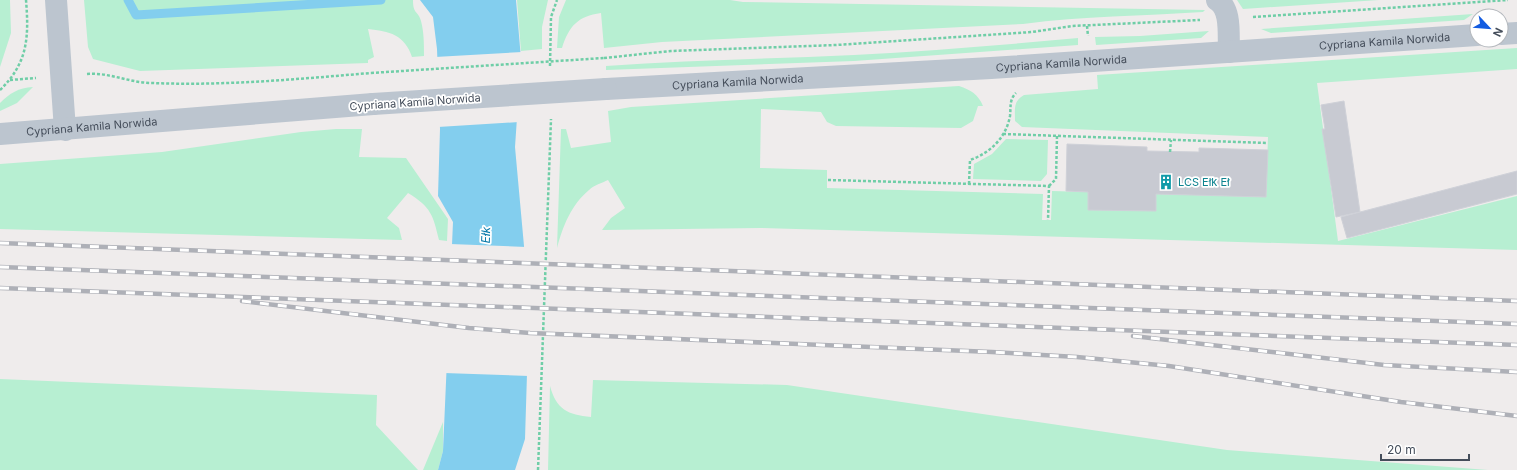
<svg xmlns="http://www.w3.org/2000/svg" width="1517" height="470" font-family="Inter,sans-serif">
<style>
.green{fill:#b7efd2}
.water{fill:#83ceee}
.pier{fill:#efecec}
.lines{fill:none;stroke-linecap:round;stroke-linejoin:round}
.stream{stroke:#83ceee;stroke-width:9}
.building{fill:#c8cad2;stroke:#cfd1d8}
.path{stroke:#6fcea7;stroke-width:2.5;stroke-dasharray:3 2;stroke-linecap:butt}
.minor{stroke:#bcc5cf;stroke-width:22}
.rail-casing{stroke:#aeb0b7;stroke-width:4.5}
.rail{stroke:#fff;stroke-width:3;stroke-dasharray:9;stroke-linecap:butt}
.path-bridge{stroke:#6fcea7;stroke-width:2.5;stroke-dasharray:3 2;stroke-linecap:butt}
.minor-bridge{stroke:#bcc5cf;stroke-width:22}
.labels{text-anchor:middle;stroke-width:3.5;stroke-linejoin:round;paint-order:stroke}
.street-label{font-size:11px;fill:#444d5a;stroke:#fff}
.culture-label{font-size:11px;fill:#0d838f;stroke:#fff;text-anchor:start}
.water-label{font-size:12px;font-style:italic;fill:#0879a9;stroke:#fff}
</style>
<rect width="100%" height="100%" fill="#efecec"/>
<g class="green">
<path d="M 0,0 L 10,0 L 11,33 L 0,67 Z"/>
<path d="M 84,0 L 413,0 C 413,15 418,10 421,21 C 424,32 424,44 424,56 L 412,57 C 405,35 389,31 368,29 L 374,57 L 368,60 L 368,63 L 140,71 L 93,59 L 88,47 Z"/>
<path d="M 517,0 L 548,0 L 542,27 L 542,49 L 521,51 Z"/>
<path d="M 566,0 L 730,0 L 743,2 L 1205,10 L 1203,12 C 1143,16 1083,16 1023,24 L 662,42 L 604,48 L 601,13 C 578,16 569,26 562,48 L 557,48 L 559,17 Z"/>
<path d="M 1237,0 L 1379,0 L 1243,9 Z"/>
<path d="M 1473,14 L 1464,20 L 1271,33 L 1261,29 Z"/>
<path d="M 1209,31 L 1201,38 L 1096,45 L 1095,37 L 1140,36 Z"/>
<path d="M 1078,38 L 1078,45 L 854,61 L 606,70 L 606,66 C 688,60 771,59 854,55 C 929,51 1004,45 1078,38 Z"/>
<path d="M 1517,48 L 1517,69 L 1317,83 L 1338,241 L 1517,196 L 1517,250 L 760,228 L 602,230 L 611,218 L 625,208 L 608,180 C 602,183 594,185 589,190 C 571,205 563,226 557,248 L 561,129 L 566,129 L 571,148 L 611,142 L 608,111 L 631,107 L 959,86 C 971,90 978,94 983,106 L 978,106 L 973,121 L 961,128 L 836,126 L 827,122 L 821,112 L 761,109 L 760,168 L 827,170 L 827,188 L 1043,194 L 1042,220 L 1051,220 L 1052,191 L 1088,192 L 1088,210 L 1156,211 L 1156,194 L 1266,197 L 1268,137 L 1022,127 L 1015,121 C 1015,109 1013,101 1024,95 L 1098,89 L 1097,75 Z"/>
<path d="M 33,87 L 17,103 L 0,111 L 0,103 C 10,93 18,88 33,87 Z"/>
<path d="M 336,129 L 362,129 L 359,157 L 406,158 L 448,219 L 447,241 L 439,240 C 433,215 431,207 408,193 L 387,218 L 399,228 L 402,240 L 0,229 L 0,164 L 162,152 L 301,132 Z"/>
<path d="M 1006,139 L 1048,140 L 1047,174 L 1041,181 L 973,179 L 974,164 L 992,154 Z"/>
<path d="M 0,379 L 377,395 L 376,425 L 418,470 L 0,470 Z"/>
<path d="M 593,380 L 787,385 L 1227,450 L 1488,470 L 548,470 L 550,386 C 556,409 568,415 591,417 Z"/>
<path d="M 443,422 L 443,451 L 438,470 L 423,470 Z"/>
</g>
<path class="water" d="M 420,0 L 516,0 L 521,59 L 515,147 L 524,246 L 528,341 L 525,439 L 515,470 L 438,470 L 443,451 L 453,222 L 438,196 L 440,129 L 437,49 L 433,17 Z"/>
<g class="pier">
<path d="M 522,52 L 519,122 L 438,127 L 435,57 Z"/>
<path d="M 450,244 L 526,247 L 530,341 L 529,376 L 444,373 Z"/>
</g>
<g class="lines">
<path class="stream" d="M 128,0 L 136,15 L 381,0"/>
</g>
<g class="building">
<path d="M 1344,101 L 1360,212 L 1336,217 L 1322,129 L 1325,129 L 1321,105 Z"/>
<path d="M 1067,144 L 1147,147 L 1147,151 L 1199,152 L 1199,148 L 1268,150 L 1266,197 L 1156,194 L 1156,211 L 1088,210 L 1088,192 L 1066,191 Z"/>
<path d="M 1517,171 L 1517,194 L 1347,238 L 1341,217 Z"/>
</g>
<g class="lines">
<g class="path">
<path d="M 1253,17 L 1508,0"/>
<path d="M 1087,26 L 1088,36"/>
<path d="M 604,58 L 671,51 L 836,45 L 1032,32 L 1072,26 L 1200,20"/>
<path d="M 550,66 L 551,17 L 557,0"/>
<path d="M 87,74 C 109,72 130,83 152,83 C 226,86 298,79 371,73"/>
<path d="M 10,80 L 36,78"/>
<path d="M 0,90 C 28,63 29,37 26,0"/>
<path d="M 1003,134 L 1267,143"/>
<path d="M 1170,152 L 1171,140"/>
<path d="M 828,180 L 1049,186 L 1048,220"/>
<path d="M 969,184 L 970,160 C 990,153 1006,138 1010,116 C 1011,107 1009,100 1016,93"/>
<path d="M 1049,186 L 1056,179 L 1057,136"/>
<path d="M 538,470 L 551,119"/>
</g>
<g class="minor">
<path d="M 56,0 L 65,130"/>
<path d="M 1217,0 C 1232,9 1228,36 1229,52"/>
<path d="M 1501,34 L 1517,33"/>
<path id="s1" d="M 606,89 L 991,68 L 1477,35"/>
<path id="s2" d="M 0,134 L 373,104"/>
</g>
<defs>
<g id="rail">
<path d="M 0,243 L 1517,301"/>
<path d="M 0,267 L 1517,324"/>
<path d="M 0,288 L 1517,345"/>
<path d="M 242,301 L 469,328 L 530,333 L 992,352 L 1077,357 L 1169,366 L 1401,402 L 1517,416"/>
<path d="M 1133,336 L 1384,365 L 1517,372"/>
</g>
</defs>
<use href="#rail" class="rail-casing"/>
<use href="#rail" class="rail"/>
<path class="path-bridge" d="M 371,73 L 604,58"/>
<path class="minor-bridge" d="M 373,104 L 606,89"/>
</g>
<defs>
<symbol id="building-bare" viewBox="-9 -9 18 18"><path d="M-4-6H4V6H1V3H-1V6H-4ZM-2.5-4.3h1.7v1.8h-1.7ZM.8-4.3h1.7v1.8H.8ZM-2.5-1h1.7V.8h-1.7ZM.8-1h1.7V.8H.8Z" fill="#0f9aa8" stroke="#fff" stroke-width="2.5" paint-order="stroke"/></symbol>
</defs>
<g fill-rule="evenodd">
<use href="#building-bare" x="1155" y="171" width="22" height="22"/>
</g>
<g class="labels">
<g class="street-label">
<text dy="4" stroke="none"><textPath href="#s1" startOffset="780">Cypriana Kamila Norwida</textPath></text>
<text dy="4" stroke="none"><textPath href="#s1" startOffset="456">Cypriana Kamila Norwida</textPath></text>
<text dy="4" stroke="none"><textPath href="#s1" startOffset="132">Cypriana Kamila Norwida</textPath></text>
<text transform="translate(415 102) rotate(-4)" y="4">Cypriana Kamila Norwida</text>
<text dy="4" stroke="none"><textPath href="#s2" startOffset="92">Cypriana Kamila Norwida</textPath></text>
</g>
<g class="culture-label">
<text x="1178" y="186">LCS Ełk Eł</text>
</g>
<g class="water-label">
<text transform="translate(486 235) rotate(-88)" y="4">Ełk</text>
</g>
</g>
<g transform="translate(1489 28) rotate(116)"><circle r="19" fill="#ffffff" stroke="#b4b8bd"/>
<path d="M0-3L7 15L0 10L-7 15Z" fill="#135ce1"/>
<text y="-6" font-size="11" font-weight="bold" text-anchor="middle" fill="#444d5a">N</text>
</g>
<path d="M1381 454v6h88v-6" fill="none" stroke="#444d5a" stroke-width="2"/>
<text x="1387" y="454" font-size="12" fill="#444d5a" stroke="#ffffff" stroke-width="3" paint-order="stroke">20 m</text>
</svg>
